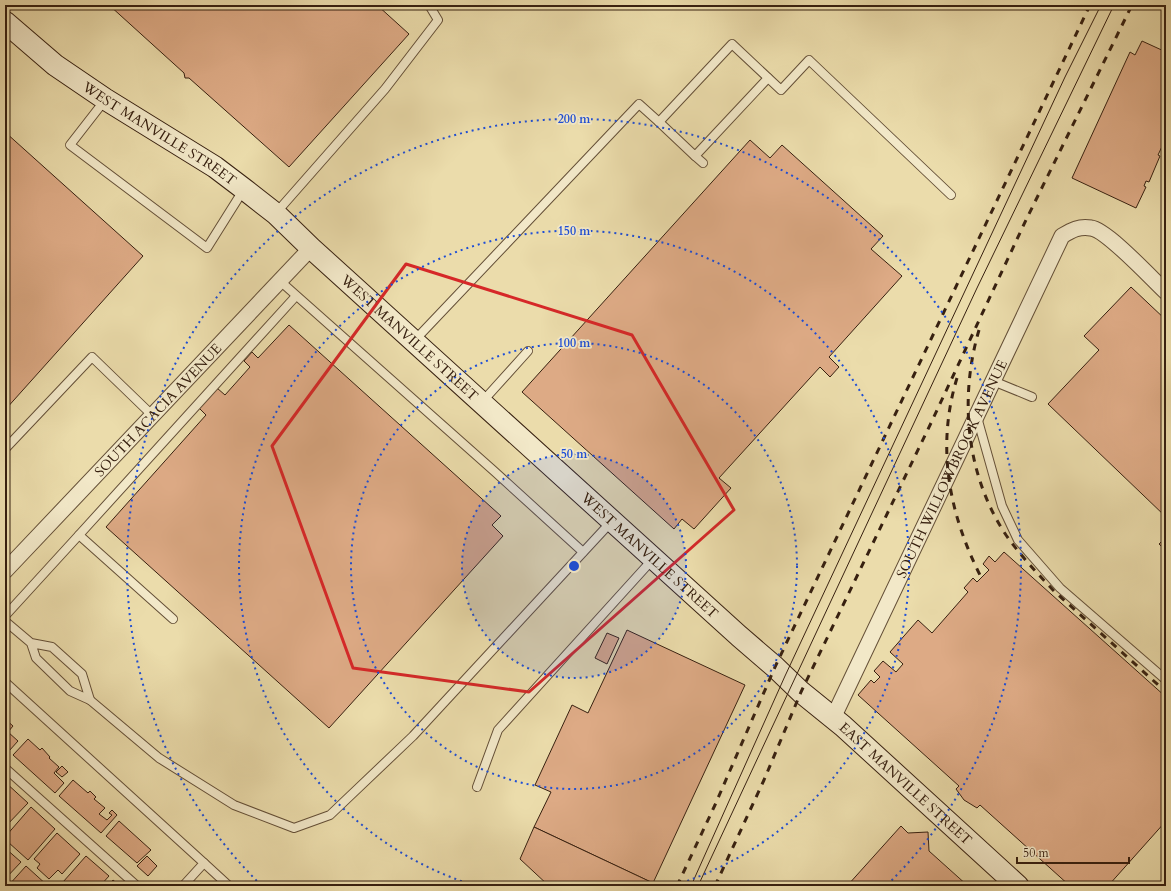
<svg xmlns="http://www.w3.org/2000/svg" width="1171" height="891" font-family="Cardo,serif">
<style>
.building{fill:#ddaa85;stroke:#372010}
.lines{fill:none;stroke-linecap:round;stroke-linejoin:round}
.lane-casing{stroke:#644f37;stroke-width:10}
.street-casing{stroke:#644f37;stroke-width:17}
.secondary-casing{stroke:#372010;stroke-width:23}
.lane{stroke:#f2e8c8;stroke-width:8}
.street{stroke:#f2e8c8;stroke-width:15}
.secondary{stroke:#f2e8c8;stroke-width:21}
.tram{stroke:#372010;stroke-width:1}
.rail{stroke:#372010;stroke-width:3;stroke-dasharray:7 7;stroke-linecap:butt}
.marked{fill:none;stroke:#d62828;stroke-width:3;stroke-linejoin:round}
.ring{fill:none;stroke:#1d4ed8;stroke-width:2;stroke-dasharray:2 4}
.labels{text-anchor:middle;stroke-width:3.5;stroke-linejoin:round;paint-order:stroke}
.street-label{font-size:14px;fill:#372010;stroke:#f2e8c8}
.centre{fill:#1d4ed8;stroke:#f2e8c8;stroke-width:2}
.ring-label{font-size:12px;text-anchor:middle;font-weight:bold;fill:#1d4ed8;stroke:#f2e8c8;stroke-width:3.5;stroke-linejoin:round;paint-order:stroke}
</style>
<rect width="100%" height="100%" fill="#ebdcab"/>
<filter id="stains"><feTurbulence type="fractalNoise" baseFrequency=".005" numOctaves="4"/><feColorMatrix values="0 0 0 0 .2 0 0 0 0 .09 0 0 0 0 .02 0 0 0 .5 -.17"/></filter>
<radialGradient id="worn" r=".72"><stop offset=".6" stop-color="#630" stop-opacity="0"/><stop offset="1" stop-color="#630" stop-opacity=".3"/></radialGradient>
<g class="building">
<path d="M 109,5 L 377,5 L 409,34 L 289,167 L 189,78 L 185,78 L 184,73 Z"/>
<path d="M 1142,41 L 1166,52 L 1166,138 L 1158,155 L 1160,156 L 1149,182 L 1146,181 L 1144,186 L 1146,187 L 1136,208 L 1072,178 L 1130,52 L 1135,55 Z"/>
<path d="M 5,132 L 143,256 L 5,410 Z"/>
<path d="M 750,140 L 770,158 L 782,145 L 883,236 L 871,249 L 902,276 L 829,357 L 839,367 L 830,377 L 820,367 L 719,478 L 731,488 L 694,529 L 682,519 L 674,529 L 522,392 Z"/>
<path d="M 1131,287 L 1166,320 L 1166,517 L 1048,404 L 1099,350 L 1084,336 Z"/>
<path d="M 289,325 L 501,516 L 492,525 L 503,536 L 329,728 L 106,527 L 206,415 L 199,408 L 217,388 L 225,395 L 250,367 L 244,361 L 252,352 L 258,358 Z"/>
<path d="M 1166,537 L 1166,551 L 1159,544 Z"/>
<path d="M 1004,552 L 1166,697 L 1166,821 L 1108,886 L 1070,886 L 980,805 L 977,808 L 964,800 L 956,789 L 959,786 L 858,695 L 871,680 L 874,683 L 880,677 L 874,671 L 883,661 L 896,672 L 903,664 L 890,652 L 918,620 L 932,633 L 968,592 L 964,588 L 973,578 L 977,582 L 989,570 L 983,564 L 989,556 L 995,562 Z"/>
<path d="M 627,630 L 745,685 L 653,883 L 534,827 L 551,792 L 535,785 L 572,705 L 588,713 Z"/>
<path d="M 607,633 L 619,638 L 607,664 L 595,658 Z"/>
<path d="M 5,719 L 13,726 L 8,732 L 18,741 L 9,751 L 5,747 Z"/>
<path d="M 28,739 L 40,750 L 42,748 L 50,757 L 49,758 L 59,767 L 54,773 L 64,783 L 55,793 L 13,755 Z"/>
<path d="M 62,766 L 68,772 L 62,777 L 56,772 Z"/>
<path d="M 73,780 L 88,793 L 90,791 L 96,797 L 94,799 L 105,808 L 99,814 L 107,820 L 112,815 L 109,813 L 112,810 L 117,815 L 101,833 L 59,796 Z"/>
<path d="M 5,782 L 28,803 L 5,827 Z"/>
<path d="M 31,807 L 55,829 L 28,860 L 8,842 L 6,844 L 5,843 L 5,837 Z"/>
<path d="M 119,821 L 151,850 L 137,863 L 106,836 Z"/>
<path d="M 901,826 L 908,833 L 928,832 L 929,851 L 968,886 L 847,886 Z"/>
<path d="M 534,827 L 653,883 L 652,886 L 549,886 L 520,859 Z"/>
<path d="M 57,833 L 80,854 L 62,874 L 58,870 L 49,879 L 37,868 L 40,864 L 34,859 Z"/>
<path d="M 5,848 L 21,862 L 5,879 Z"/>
<path d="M 86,856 L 109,876 L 100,886 L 68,886 L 63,882 Z"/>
<path d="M 147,856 L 157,866 L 148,876 L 137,866 Z"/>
<path d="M 26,866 L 48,886 L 8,886 Z"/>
<path d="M 113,880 L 120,886 L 108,886 Z"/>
</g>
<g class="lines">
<defs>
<g id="lane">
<path d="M 105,100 L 70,145 L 207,248 L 244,189"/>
<path d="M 659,122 L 695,156 L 768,78"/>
<path d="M 695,156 L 703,163"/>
<path d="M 276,213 L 385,89 L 438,20 L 429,5"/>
<path d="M 280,281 L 494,471 L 583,552"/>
<path d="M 414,341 L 639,104 L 659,122 L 732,44 L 781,90 L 809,60 L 951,195"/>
<path d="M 993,381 L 1032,397"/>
<path d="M 482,402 L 528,351"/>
<path d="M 977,417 L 1002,506 L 1018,540 L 1060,588 L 1166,680"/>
<path d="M 5,449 L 92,357 L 152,415"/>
<path d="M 79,535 L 296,296"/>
<path d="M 5,616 L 79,535 L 173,619"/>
<path d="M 5,621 L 31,643 L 36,658 L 70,691 L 90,700 L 82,674 L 52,647 L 31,643"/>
<path d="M 5,682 L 204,863 L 183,886"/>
<path d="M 90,700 L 159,758 L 234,805 L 294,828 L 330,815 L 413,736 L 612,521"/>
<path d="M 5,768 L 137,886"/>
<path d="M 477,787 L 498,730 L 653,559"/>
<path d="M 204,863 L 229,886"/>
</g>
<g id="street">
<path id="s1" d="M 5,571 L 311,248"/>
<path id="s2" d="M 833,718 L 1062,236 C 1072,230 1079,226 1091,228 C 1107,230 1152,279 1166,292"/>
</g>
<g id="secondary">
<path id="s3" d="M 5,22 L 55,65 L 105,99 L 215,167 L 244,189 L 276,214 L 311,248 L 739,636 L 775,667 L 801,692 L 843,726 L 1018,886"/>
</g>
</defs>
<use href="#lane" class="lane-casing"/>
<use href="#street" class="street-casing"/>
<use href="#secondary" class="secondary-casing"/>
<use href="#lane" class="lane"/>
<use href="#street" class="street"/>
<use href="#secondary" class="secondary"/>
<g class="tram">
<path d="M 691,886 L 785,676 L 1065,77 L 1101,5"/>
<path d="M 698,886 L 977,288 L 1114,5"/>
</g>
<g class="rail">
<path d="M 979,330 C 959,398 966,475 1006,535 C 1020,555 1037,573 1054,591 L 1166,692"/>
<path d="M 957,378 C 936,447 949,513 980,575"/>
<path d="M 677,886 L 715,805 L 775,667 L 1090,5"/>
<path d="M 715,886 L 764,780 L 801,692 L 931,423 L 1026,220 L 1132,5"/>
</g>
</g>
<path class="marked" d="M 406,264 L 632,335 L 734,510 L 529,692 L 353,668 L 272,446 Z"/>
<circle cx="574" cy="566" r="112" fill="#1d4ed8" fill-opacity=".12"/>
<g class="ring">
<circle cx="574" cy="566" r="112"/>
<circle cx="574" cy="566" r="223"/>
<path d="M473 885A335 335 0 1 1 675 885"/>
<path d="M261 885A447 447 0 1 1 887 885"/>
</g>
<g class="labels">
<g class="street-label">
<text dy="5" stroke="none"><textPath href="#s3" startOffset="191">WEST MANVILLE STREET</textPath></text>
<text dy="5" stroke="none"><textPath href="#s3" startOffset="515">WEST MANVILLE STREET</textPath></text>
<text dy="5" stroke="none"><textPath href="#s1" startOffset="222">SOUTH ACACIA AVENUE</textPath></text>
<text dy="5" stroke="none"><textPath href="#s2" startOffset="276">SOUTH WILLOWBROOK AVENUE</textPath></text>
<text dy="5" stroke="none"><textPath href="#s3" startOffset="839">WEST MANVILLE STREET</textPath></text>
<text dy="5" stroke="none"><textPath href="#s3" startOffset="1182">EAST MANVILLE STREET</textPath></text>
</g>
</g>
<circle cx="574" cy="566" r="6" class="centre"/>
<g class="ring-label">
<text x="574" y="123">200 m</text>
<text x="574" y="235">150 m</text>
<text x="574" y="347">100 m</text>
<text x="574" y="458">50 m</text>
</g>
<rect width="1171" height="891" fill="none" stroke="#ebdcab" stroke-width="20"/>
<rect x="6" y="6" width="1159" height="879" fill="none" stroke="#372010" stroke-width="2"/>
<rect x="10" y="10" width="1151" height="871" fill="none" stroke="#372010"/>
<path d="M1017 857v6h112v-6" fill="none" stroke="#372010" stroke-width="2"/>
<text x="1023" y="857" font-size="12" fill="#372010" stroke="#f2e8c8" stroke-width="3" paint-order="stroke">50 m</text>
<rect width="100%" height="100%" filter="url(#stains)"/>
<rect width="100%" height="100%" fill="url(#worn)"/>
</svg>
